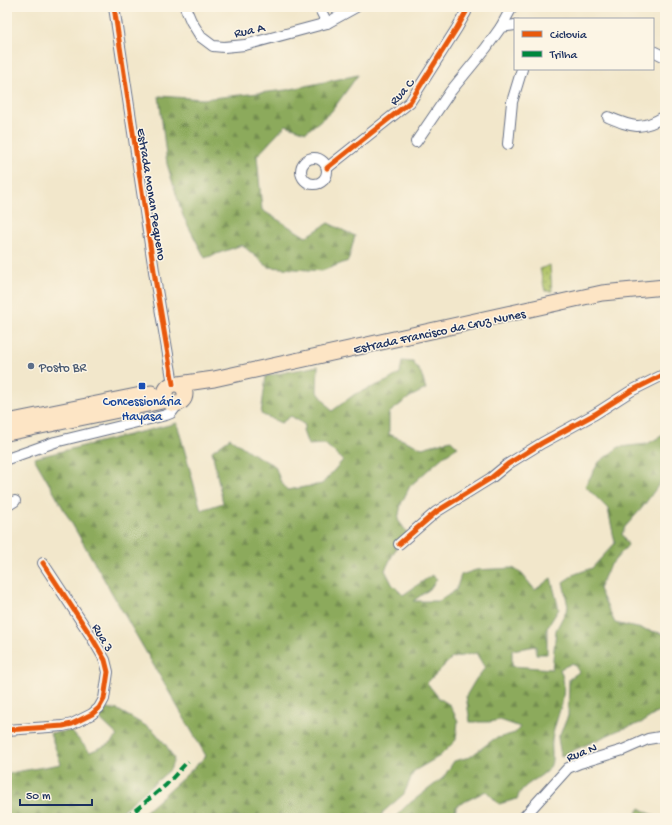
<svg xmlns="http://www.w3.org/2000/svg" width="672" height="825" font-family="'Gochi Hand',sans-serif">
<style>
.grass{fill:url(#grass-dots);stroke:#667a62}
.forest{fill:url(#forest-firs);stroke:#546c5d}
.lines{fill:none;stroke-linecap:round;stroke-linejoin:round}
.minor-casing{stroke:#666f84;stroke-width:12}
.secondary-casing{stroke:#666f84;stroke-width:17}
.minor{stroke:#fff;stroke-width:10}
.secondary{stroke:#fde5c5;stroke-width:15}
.quiet{stroke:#00873e;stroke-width:4;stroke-dasharray:8 4;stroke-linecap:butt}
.cycleway-casing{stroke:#fcf5e5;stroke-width:8}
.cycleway{stroke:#e8590c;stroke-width:5}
.service-dot{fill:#5c6f8a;stroke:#fcf5e5;stroke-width:1.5}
.transit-dot{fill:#1a4fb4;stroke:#fcf5e5;stroke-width:1.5}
.labels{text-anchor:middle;stroke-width:3;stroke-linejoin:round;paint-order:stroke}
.street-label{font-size:13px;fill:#1b2f5e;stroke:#fcf5e5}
.service-label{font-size:13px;fill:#4e5e75;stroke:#fcf5e5;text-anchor:start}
.transit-label{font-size:13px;fill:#164399;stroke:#fcf5e5}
</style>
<defs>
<pattern id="grass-dots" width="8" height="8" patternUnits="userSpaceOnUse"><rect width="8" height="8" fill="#b1c467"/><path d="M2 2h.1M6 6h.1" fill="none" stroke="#8fa058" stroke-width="1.8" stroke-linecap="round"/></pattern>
<pattern id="forest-firs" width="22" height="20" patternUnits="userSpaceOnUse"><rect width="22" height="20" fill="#8caa5c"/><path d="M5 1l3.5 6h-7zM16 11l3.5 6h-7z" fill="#728b4f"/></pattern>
</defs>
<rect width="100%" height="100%" fill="#fcf5e5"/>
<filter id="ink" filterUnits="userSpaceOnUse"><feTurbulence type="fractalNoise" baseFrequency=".025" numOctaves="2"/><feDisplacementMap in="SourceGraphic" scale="8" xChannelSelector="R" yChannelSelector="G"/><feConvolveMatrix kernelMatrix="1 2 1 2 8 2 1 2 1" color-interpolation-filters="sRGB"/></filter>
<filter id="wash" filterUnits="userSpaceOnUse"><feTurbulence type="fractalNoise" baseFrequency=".012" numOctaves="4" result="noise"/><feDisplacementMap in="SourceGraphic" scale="16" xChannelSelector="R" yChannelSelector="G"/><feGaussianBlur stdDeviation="0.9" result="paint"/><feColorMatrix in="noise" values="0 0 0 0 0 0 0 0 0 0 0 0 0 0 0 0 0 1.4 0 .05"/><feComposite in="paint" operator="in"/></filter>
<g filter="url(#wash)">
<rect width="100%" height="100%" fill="#f2e7cb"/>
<path class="grass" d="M 550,265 L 552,291 L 545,291 L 540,269 Z"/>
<g class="forest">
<path d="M 358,75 L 331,112 L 306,132 L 286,125 L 257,156 L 262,210 L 306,237 L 328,223 L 355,236 L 348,261 L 322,271 L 268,267 L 242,245 L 205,258 L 183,216 L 167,164 L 159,96 L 203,99 L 286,90 Z"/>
<path d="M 402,361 L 413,362 L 421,373 L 426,389 L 410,397 L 389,413 L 389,434 L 422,448 L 451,440 L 458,447 L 445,455 L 410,486 L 401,504 L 398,520 L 412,539 L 397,546 L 385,570 L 392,584 L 403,595 L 432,575 L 437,579 L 430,589 L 413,601 L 439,601 L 456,590 L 461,575 L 476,570 L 513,568 L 522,574 L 535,590 L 551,578 L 559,609 L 547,628 L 547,654 L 536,654 L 536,646 L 512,650 L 512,666 L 552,669 L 556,630 L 568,607 L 563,582 L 575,574 L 592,568 L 615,543 L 608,509 L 585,486 L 599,462 L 619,447 L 647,444 L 665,434 L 665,476 L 642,508 L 625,527 L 622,534 L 628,545 L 609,567 L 599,589 L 615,623 L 665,634 L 665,708 L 641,723 L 619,730 L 561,756 L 558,738 L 568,716 L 569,679 L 579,672 L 573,663 L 560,669 C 571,693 555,717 552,740 C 551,748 554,761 550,767 C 542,779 521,783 517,799 L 499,804 L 486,791 L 456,806 L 455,818 L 394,818 L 406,806 L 443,778 L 454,761 L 470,757 L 494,739 L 515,733 L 520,727 L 500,720 L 489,722 L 470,722 L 466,696 L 476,679 L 485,668 L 476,653 L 452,658 L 427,683 L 439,698 L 450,705 L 458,721 L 456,740 L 440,756 L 414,771 L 404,794 L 383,812 L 380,818 L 138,818 L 183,778 L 206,756 L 34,458 L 177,423 L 201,510 L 223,503 L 212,451 L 230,438 L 253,454 L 275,466 L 280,480 L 287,490 L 322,484 L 343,460 L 325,444 L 308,445 L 303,431 L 305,425 L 291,416 L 281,423 L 261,414 L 266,376 L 318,366 L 317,391 L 332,411 L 355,394 L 387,381 L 400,373 Z"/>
<path d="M 107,708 L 118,710 L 153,730 L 166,745 L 174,759 L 170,770 L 113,818 L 7,818 L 7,775 L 15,772 L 61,764 L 50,733 L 71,731 L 90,752 L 109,744 L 118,736 L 98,717 Z"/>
<path d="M 640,808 L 658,818 L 633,818 Z"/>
</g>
</g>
<g filter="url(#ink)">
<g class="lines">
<defs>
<g id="minor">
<path d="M 114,7 L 156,284 L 173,384"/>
<path d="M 185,7 L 191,21 L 201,37 L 213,46 L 224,47 L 245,45 L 327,23 L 356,7"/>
<path d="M 319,7 L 327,23"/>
<path d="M 501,27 L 512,7"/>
<path d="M 653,51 L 665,57"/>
<path d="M 608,117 C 632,127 641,131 665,116"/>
<path d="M 416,142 L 450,92 L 486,48 L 501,27 L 515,25"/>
<path d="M 508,144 L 512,102 L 522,69"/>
<circle cx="314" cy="171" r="13"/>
<path d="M 327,168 L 410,102 L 457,28 L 466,12 L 467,7"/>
<path d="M 7,459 L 55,442 L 166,415 L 171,413 L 178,404"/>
<path d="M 7,506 L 15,501"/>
<path d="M 399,544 L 436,512 L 491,478 L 508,464 L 542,443 L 595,414 L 631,391 L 665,374"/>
<path d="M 7,730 L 63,726 L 72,724 L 92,714 L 99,708 L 104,699 L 108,672 L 105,660 L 91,636 L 43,563"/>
<path d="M 523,818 L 568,768 L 580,763 L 623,750 L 648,739 L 660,737 L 665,737"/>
</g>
<g id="secondary">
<circle cx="175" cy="394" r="10"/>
<path d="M 179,384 L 214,379 L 602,293 L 665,287"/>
<path d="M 7,422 L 151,393"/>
<path d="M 7,433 L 167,400"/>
</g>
</defs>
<use href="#minor" class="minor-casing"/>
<use href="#secondary" class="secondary-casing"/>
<use href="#minor" class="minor"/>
<use href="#secondary" class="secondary"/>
<path class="quiet" d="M 126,818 L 166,785 L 188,761"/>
<defs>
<g id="cycleway">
<path d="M 114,7 L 156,284 L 173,384"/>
<path d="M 327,168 L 410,102 L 457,28 L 466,12 L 467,7"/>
<path d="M 399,544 L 436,512 L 491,478 L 508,464 L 542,443 L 595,414 L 631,391 L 665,374"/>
<path d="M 7,730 L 63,726 L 72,724 L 92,714 L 99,708 L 104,699 L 108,672 L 105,660 L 91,636 L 43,563"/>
</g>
</defs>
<use href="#cycleway" class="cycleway-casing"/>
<use href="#cycleway" class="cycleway"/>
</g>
</g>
<circle class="service-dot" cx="31" cy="366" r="4"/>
<rect class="transit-dot" x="138" y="382" width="8" height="8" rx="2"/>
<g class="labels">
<g class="street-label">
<text transform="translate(249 29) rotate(-12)" y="5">Rua A</text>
<text transform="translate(401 91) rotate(-49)" y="5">Rua C</text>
<text transform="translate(153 194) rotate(81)" y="5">Estrada Monan Pequeno</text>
<text transform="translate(439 330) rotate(-12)" y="5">Estrada Francisco da Cruz Nunes</text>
<text transform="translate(104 637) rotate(60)" y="5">Rua 3</text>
<text transform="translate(581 751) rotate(-22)" y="5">Rua N</text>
</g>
<g class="service-label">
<text x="39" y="371">Posto BR</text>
</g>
<g class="transit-label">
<text x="142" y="405">Concessionária<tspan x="142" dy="15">Hayasa</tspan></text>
</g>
</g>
<rect width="672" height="825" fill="none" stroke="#fcf5e5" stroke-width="24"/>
<rect x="514" y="18" width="140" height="52" fill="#fcf5e5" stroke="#a2a6af"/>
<rect x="522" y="31" width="20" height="6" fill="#e8590c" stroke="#a2a6af"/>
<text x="550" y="38" font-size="12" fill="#1b2f5e">Ciclovia</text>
<rect x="522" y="51" width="20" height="6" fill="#00873e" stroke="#a2a6af"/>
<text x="550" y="58" font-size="12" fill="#1b2f5e">Trilha</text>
<path d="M20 799v6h72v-6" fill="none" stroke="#1b2f5e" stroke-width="2"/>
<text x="26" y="799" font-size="12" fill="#1b2f5e" stroke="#fcf5e5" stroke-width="3" paint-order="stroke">50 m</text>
</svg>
